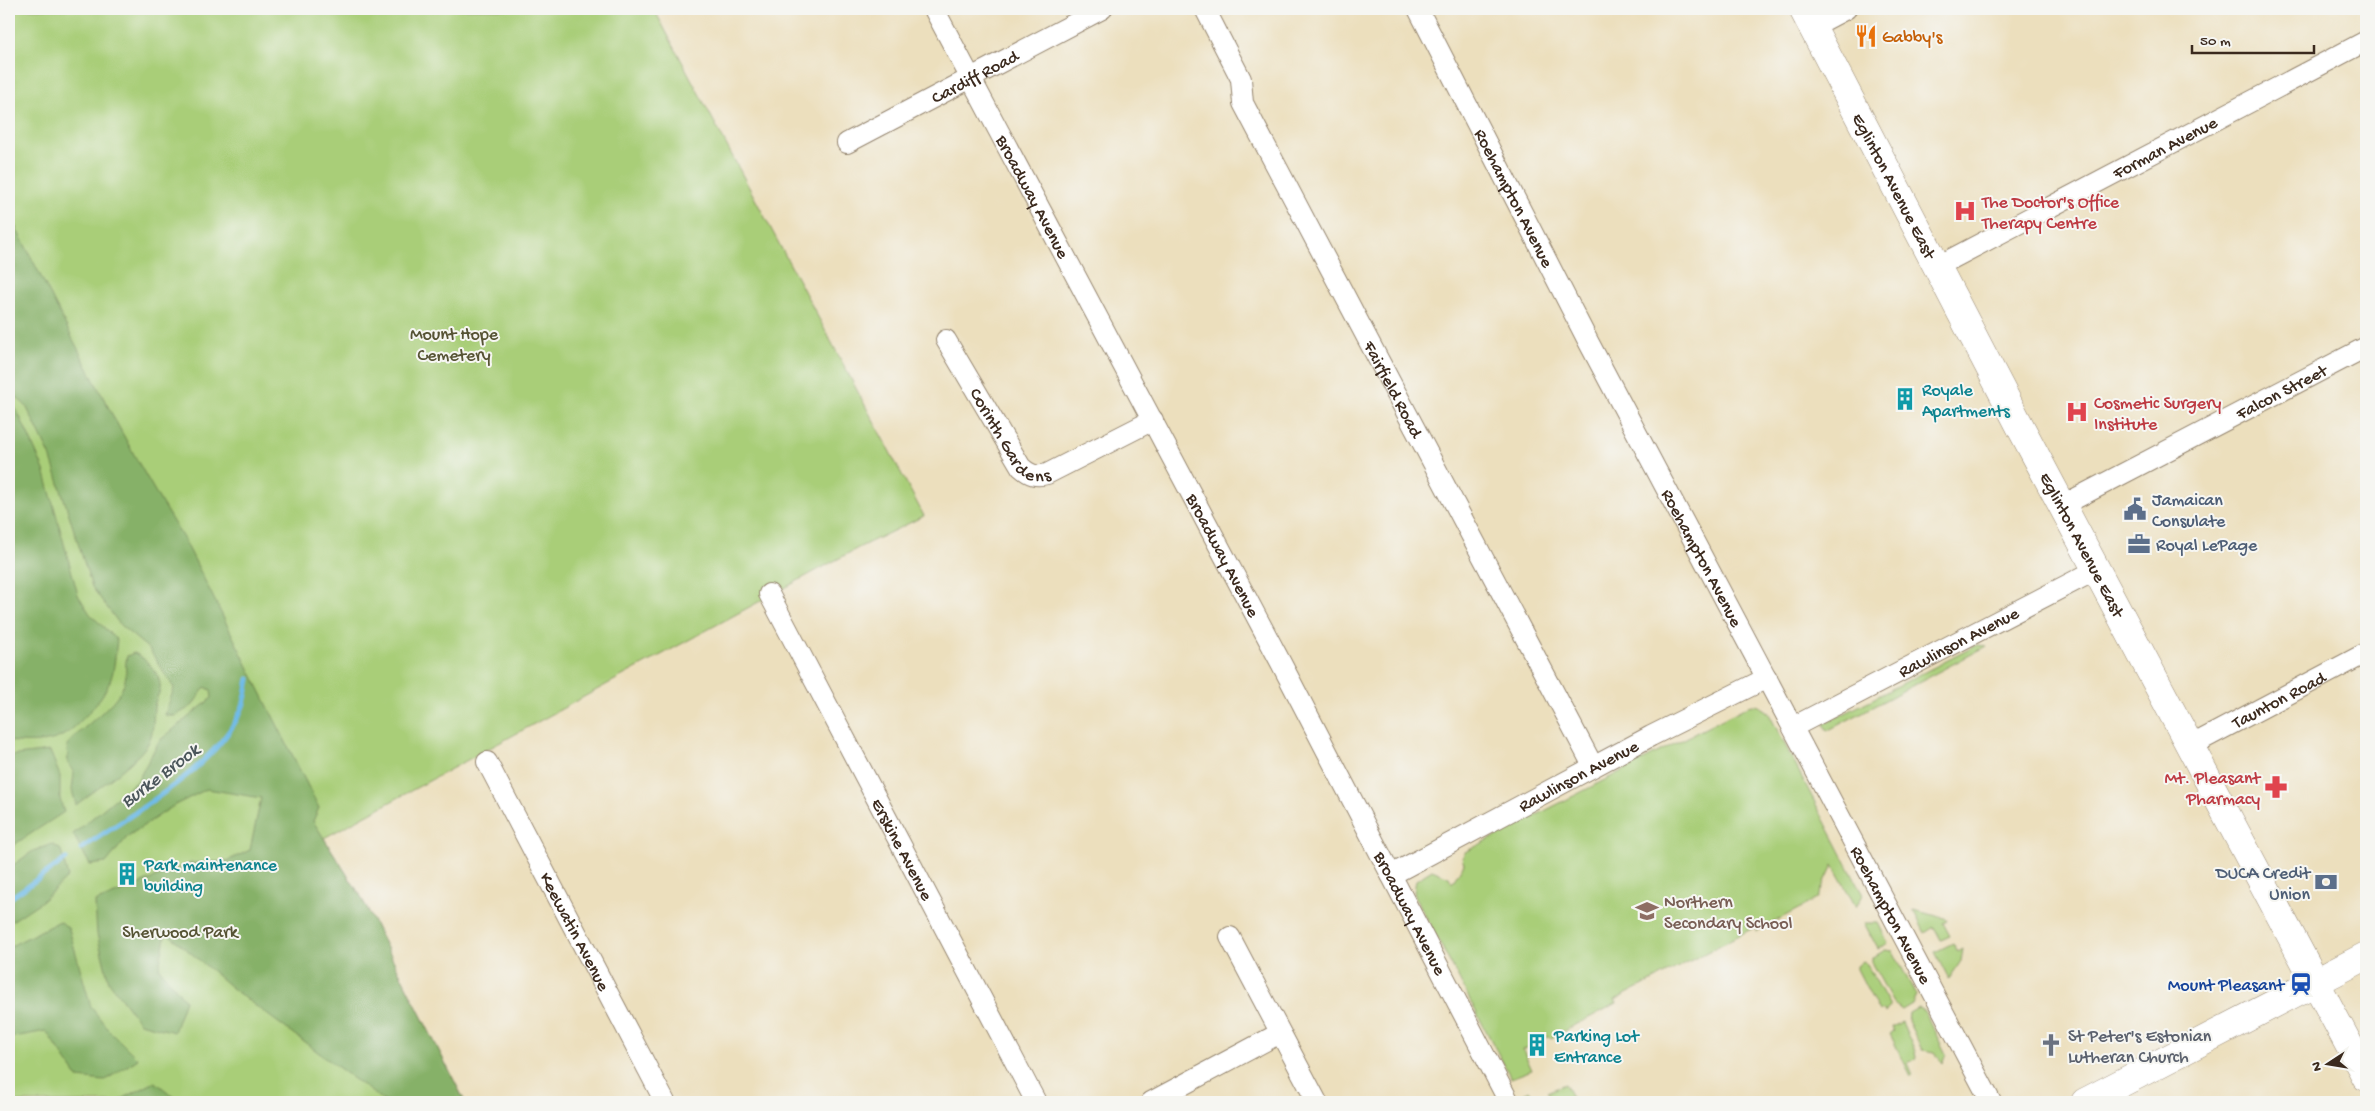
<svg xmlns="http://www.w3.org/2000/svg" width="2375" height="1111" font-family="'Gochi Hand',sans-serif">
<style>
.green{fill:#a9ce78;stroke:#727c4b}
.forest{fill:#86b168;stroke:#606e43}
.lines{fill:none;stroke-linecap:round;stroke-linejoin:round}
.stream{stroke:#6fbbe8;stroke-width:5}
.street-casing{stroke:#94846e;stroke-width:22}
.secondary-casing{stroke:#94846e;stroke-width:29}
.primary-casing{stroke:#94846e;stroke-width:29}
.street{stroke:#fff;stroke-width:20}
.secondary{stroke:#fff;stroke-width:28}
.primary{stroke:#fff;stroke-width:28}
.labels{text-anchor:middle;stroke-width:4;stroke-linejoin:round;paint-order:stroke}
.food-label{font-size:18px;fill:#c56008;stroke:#f6f6f2;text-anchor:start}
.street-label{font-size:18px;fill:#3b2a1e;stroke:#f6f6f2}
.health-label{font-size:18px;fill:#be3a42;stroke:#f6f6f2;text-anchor:start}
.park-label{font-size:18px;fill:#565334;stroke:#f6f6f2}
.culture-label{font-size:18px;fill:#0d838f;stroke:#f6f6f2;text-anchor:start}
.service-label{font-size:18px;fill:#4e5e75;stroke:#f6f6f2;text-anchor:start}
.education-label{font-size:18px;fill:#785e54;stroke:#f6f6f2;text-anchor:start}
.transit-label{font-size:18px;fill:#164399;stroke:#f6f6f2;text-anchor:end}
.worship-label{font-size:18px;fill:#5b616d;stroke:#f6f6f2;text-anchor:start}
.water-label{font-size:19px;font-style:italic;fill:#4b565b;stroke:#f6f6f2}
</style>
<rect width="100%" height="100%" fill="#f6f6f2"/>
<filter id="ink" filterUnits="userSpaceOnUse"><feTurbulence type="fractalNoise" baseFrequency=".02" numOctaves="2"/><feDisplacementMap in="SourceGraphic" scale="10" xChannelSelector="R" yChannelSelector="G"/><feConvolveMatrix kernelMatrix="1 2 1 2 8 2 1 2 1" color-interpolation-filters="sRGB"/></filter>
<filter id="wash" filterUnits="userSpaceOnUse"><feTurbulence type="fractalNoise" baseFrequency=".0096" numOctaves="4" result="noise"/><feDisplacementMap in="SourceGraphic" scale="20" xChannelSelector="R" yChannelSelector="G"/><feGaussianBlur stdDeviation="1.12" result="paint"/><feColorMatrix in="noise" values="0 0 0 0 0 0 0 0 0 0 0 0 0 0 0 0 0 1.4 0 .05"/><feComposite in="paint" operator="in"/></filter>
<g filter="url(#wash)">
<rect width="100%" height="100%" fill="#ecdfbd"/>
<g class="green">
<path d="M 9,9 L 654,9 L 924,516 L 860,547 L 324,838 L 360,895 L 465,1102 L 9,1102 Z"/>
<path d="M 1977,645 L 1987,646 L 1827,731 L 1824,724 Z"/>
<path d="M 1753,705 L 1759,706 L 1768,712 L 1863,895 L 1856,907 L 1833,865 L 1817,899 L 1757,931 L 1757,926 L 1615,1000 L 1617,1003 L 1551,1038 L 1549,1036 L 1523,1050 L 1532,1070 L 1511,1078 L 1416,898 L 1414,892 L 1416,880 L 1432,870 L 1449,877 L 1452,883 L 1464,864 L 1462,858 L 1465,852 L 1748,706 Z"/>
<path d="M 1913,910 L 1945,918 L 1947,921 L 1943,923 L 1950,936 L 1941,940 L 1934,927 L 1925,933 Z"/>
<path d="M 1864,923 L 1878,923 L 1888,943 L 1878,949 Z"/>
<path d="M 1953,943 L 1958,952 L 1963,949 L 1961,961 L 1949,979 L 1935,952 Z"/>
<path d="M 1885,950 L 1893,951 L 1916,995 L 1912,1004 L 1902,1010 L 1894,1004 L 1872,964 L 1872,958 Z"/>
<path d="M 1862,962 L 1867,965 L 1890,1006 L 1885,1013 L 1884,1010 L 1879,1012 L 1857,969 L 1857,966 Z"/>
<path d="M 1918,1008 L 1924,1011 L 1946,1054 L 1942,1063 L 1935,1052 L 1922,1050 L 1908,1021 L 1909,1013 Z"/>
<path d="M 1902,1022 L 1915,1052 L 1916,1058 L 1908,1063 L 1913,1075 L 1911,1076 L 1890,1034 L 1894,1031 L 1892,1027 Z"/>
<path d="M 1565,1084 L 1574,1101 L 1573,1102 L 1559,1102 L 1547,1092 Z"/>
<path d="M 1529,1090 L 1536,1098 L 1544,1095 L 1552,1102 L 1523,1102 L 1524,1094 Z"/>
</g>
<g class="forest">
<path d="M 9,214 C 66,324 120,438 186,543 L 319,808 L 313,821 L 360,895 L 465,1102 L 385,1102 L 237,992 L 166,932 L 159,968 L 185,1000 L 174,1032 L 140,1023 L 109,982 L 97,934 L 95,902 L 191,863 L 227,861 L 250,850 L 261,798 L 207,789 L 175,805 L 128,836 L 106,863 L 90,865 L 73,834 L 138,780 L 159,741 L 212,698 L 211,690 L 205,687 L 192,706 L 175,716 L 165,715 L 174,688 L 149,649 L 121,626 L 92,587 L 50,455 L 26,406 L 9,390 Z"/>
<path d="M 9,403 L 17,410 L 44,470 L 78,595 L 90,614 L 117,640 C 115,653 115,669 110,681 C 104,698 77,728 62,736 C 49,744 24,743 9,741 Z"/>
<path d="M 134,653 C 146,658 162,675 160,689 C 159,695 155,700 154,707 C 153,719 154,735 147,745 C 132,766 96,789 76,805 L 72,790 L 74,773 L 68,763 L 67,745 C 81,728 115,706 123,686 C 128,676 124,667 127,656 Z"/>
<path d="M 50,751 L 60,776 L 60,799 L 64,812 L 9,848 L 9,756 Z"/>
<path d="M 52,844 L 61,850 L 68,877 L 42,901 L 9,923 L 9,868 L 33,851 Z"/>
<path d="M 60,921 L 69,929 L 91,1007 L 108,1029 L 138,1059 L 104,1081 L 78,1078 L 46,1031 L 9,1038 L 9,947 Z"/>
<path d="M 155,1082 L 181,1102 L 116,1102 Z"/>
</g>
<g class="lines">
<g class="stream">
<path d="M 81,849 C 133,812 219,767 243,706 C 246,698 247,688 249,679"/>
<path d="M 9,899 L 66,859"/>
</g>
</g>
</g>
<g filter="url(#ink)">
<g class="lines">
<defs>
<g id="street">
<path id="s1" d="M 934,9 L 1281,663 L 1509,1102"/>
<path id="s2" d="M 1205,9 L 1241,79 L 1243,103 L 1593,766"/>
<path id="s3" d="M 1418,9 L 1589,343 L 1991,1102"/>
<path d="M 1812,27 L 1846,9"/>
<path id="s4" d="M 847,143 L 1102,9"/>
<path id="s5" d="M 1938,266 L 2366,41"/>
<path id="s6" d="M 946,340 L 1021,467 C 1030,475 1036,477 1047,474 L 1153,420"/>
<path id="s7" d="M 2063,505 L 2366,347"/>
<path id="s8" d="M 769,594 L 1036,1102"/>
<path id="s9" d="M 1793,727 L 2096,570"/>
<path id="s10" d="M 2190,746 L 2366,653"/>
<path id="s11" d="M 487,762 L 665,1102"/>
<path id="s12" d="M 1391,875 L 1651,736 L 1767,678"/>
<path d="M 1230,937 L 1317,1102"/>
<path d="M 1151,1102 L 1280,1033"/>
</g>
<path id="secondary" d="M 2085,1102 L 2366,956"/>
<g id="primary">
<path id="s13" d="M 1803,9 L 2021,428 L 2366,1077"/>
</g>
</defs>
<use href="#street" class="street-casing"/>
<use href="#secondary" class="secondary-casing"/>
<use href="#primary" class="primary-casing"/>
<use href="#street" class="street"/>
<use href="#secondary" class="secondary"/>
<use href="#primary" class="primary"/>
</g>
</g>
<defs>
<symbol id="restaurant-bare" viewBox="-9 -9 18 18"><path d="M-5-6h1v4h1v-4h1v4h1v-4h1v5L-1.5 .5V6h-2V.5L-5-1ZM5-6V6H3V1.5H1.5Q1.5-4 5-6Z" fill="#e8710a" stroke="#f6f6f2" stroke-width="2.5" paint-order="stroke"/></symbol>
<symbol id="hospital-bare" viewBox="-9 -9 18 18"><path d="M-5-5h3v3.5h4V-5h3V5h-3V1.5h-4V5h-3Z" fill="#e0444e" stroke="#f6f6f2" stroke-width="2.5" paint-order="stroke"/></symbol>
<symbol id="building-bare" viewBox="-9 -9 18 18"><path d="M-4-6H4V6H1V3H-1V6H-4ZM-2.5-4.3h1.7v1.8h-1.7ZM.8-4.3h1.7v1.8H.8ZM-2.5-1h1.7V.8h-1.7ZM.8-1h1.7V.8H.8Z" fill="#0f9aa8" stroke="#f6f6f2" stroke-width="2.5" paint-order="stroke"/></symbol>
<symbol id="civic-bare" viewBox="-9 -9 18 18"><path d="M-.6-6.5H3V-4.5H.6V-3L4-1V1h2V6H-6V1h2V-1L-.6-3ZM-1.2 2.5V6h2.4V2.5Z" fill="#5c6f8a" stroke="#f6f6f2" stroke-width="2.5" paint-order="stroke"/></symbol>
<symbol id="office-bare" viewBox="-9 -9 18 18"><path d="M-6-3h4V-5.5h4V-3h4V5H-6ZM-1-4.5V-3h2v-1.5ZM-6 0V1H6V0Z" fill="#5c6f8a" stroke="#f6f6f2" stroke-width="2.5" paint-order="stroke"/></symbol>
<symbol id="pharmacy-bare" viewBox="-9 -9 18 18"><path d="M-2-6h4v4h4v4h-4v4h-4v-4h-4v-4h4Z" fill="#e0444e" stroke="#f6f6f2" stroke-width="2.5" paint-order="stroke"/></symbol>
<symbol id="bank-bare" viewBox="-9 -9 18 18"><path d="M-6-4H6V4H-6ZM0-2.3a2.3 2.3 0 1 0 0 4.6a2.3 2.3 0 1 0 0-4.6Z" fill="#5c6f8a" stroke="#f6f6f2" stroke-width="2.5" paint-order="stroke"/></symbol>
<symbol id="school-bare" viewBox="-9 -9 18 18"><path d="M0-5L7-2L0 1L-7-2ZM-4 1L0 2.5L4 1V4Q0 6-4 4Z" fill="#8d6e63" stroke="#f6f6f2" stroke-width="2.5" paint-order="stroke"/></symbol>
<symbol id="station-bare" viewBox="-9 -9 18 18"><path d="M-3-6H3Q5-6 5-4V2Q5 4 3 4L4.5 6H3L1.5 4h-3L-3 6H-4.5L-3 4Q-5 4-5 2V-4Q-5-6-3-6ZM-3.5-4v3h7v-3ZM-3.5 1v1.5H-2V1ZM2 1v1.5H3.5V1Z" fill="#1a4fb4" stroke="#f6f6f2" stroke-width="2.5" paint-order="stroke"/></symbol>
<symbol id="church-bare" viewBox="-9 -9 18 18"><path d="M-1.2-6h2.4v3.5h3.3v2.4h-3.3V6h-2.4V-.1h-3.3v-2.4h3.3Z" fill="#6b7280" stroke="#f6f6f2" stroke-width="2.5" paint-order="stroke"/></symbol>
</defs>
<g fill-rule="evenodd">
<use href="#restaurant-bare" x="1850" y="20" width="32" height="32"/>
<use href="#hospital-bare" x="1949" y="195" width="32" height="32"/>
<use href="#building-bare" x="1889" y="383" width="32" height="32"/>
<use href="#hospital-bare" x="2061" y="396" width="32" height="32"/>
<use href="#civic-bare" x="2119" y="493" width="32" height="32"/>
<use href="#office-bare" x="2123" y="528" width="32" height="32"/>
<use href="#pharmacy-bare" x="2260" y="771" width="32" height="32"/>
<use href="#building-bare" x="111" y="858" width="32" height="32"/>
<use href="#bank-bare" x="2310" y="866" width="32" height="32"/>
<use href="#school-bare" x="1631" y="895" width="32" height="32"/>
<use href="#station-bare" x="2285" y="968" width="32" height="32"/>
<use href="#building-bare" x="1521" y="1029" width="32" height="32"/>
<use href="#church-bare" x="2035" y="1029" width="32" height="32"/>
</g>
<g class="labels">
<g class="food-label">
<text x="1882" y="42">Gabby's</text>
</g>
<g class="street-label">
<text dy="6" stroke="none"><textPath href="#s4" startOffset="144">Cardiff Road</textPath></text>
<text dy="6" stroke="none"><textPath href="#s5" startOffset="256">Forman Avenue</textPath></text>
<text dy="6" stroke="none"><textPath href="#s13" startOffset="199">Eglinton Avenue East</textPath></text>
<text dy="6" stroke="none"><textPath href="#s1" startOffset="212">Broadway Avenue</textPath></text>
<text dy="6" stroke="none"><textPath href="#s3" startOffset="212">Roehampton Avenue</textPath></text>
<text dy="6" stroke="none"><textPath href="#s2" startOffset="426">Fairfield Road</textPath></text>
<text dy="6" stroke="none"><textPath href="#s7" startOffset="246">Falcon Street</textPath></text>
<text dy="6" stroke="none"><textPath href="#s6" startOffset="118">Corinth Gardens</textPath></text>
<text dy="6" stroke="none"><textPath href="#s13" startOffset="604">Eglinton Avenue East</textPath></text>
<text dy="6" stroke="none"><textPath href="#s1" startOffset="618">Broadway Avenue</textPath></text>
<text dy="6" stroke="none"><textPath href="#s3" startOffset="618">Roehampton Avenue</textPath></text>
<text dy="6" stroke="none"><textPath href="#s9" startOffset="186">Rawlinson Avenue</textPath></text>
<text dy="6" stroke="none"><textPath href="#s10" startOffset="100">Taunton Road</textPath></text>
<text dy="6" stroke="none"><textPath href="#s12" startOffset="212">Rawlinson Avenue</textPath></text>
<text dy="6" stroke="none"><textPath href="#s8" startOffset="288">Erskine Avenue</textPath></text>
<text dy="6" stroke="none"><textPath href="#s1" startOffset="1022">Broadway Avenue</textPath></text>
<text dy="6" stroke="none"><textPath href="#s3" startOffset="1022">Roehampton Avenue</textPath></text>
<text dy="6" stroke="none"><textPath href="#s11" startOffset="191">Keewatin Avenue</textPath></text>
</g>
<g class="health-label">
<text x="1982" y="207">The Doctor's Office<tspan x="1982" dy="21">Therapy Centre</tspan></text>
<text x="2094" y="408">Cosmetic Surgery<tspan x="2094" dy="21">Institute</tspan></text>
<text x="2260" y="783" text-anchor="end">Mt. Pleasant<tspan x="2260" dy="21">Pharmacy</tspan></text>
</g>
<g class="park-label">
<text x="454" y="339">Mount Hope<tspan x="454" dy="21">Cemetery</tspan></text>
<text x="180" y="937">Sherwood Park</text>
</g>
<g class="culture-label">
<text x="1922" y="395">Royale<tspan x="1922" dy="21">Apartments</tspan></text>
<text x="144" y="870">Park maintenance<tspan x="144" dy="21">building</tspan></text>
<text x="1554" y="1041">Parking Lot<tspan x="1554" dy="21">Entrance</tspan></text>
</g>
<g class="service-label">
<text x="2152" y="505">Jamaican<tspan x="2152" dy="21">Consulate</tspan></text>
<text x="2156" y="550">Royal LePage</text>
<text x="2310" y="878" text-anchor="end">DUCA Credit<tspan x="2310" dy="21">Union</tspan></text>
</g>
<g class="education-label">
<text x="1664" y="907">Northern<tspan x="1664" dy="21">Secondary School</tspan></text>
</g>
<g class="transit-label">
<text x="2284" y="990">Mount Pleasant</text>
</g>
<g class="worship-label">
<text x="2068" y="1041">St Peter's Estonian<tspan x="2068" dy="21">Lutheran Church</tspan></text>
</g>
<g class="water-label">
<text transform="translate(159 774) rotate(-37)" y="7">Burke Brook</text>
</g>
</g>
<rect width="2375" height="1111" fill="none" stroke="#f6f6f2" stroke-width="30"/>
<g transform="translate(2328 1064) rotate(258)" stroke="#f6f6f2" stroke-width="4" paint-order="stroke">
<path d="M0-4L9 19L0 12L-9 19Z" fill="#3b2a1e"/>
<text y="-8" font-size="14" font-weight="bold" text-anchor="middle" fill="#3b2a1e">N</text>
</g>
<path d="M2192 45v8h122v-8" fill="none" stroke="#3b2a1e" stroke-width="2.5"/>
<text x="2200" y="45" font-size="15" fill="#3b2a1e" stroke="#f6f6f2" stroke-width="4" paint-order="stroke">50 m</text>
</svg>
